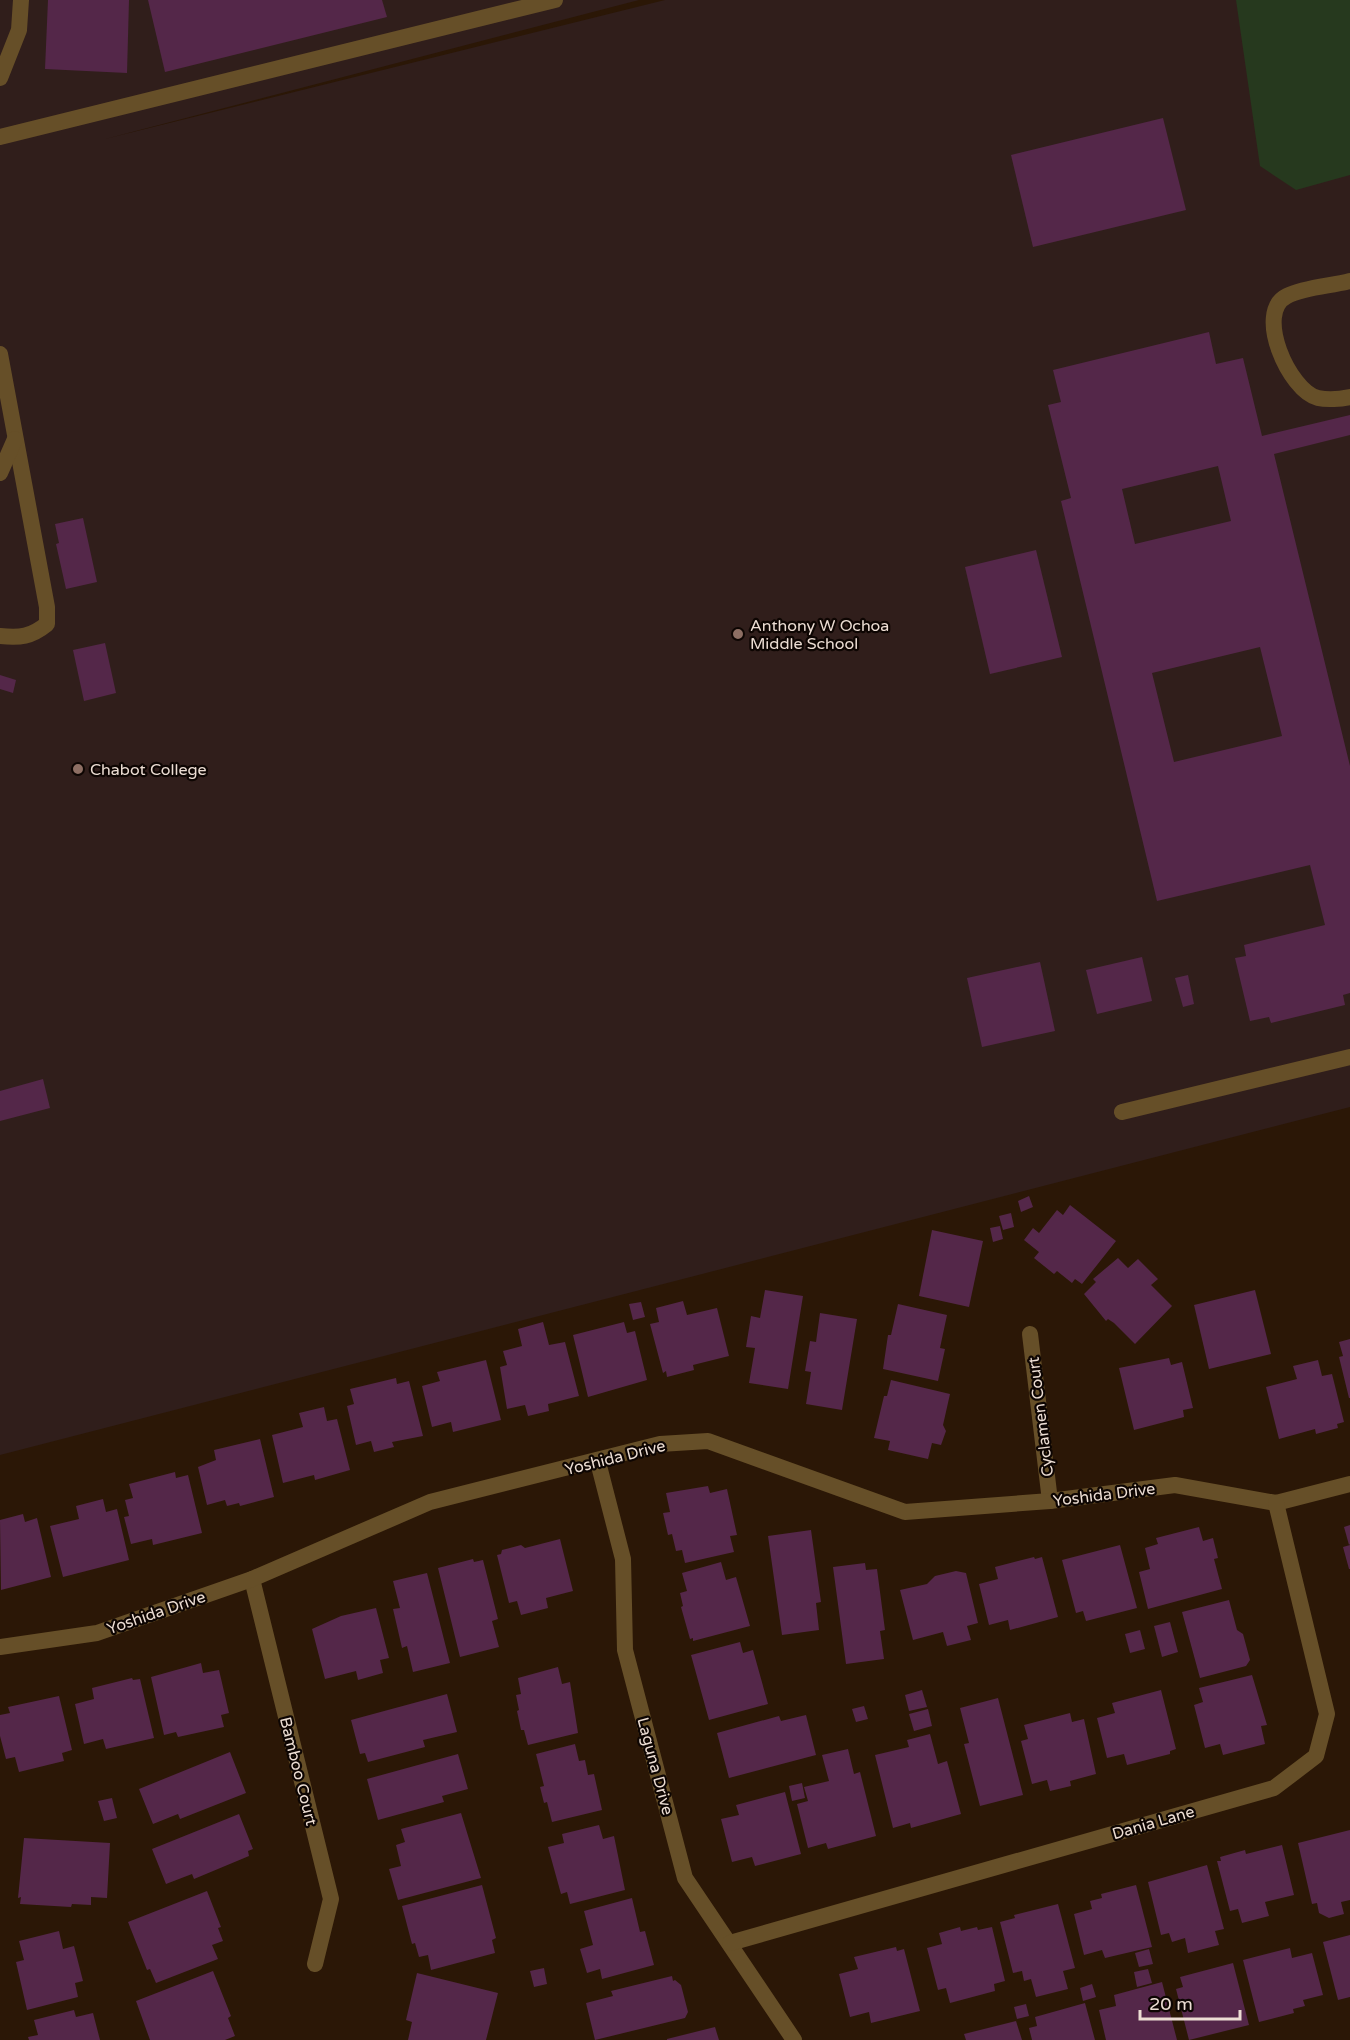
<svg xmlns="http://www.w3.org/2000/svg" width="1350" height="2040" font-family="'Varela Round',sans-serif">
<style>
.education{fill:#301e1b}
.pitch{fill:#26391e}
.building{fill:#542749;fill-rule:evenodd}
.lines{fill:none;stroke-linecap:round;stroke-linejoin:round}
.service{stroke:#664f28;stroke-width:16}
.minor{stroke:#664f28;stroke-width:16}
.education-dot{fill:#8d6e63;stroke:#0d0502;stroke-width:2}
.labels{text-anchor:middle;stroke-width:4.5;stroke-linejoin:round;paint-order:stroke}
.poi-label{font-size:16px;fill:#ecddd3;stroke:#0d0502;text-anchor:start}
.street-label{font-size:16px;fill:#ecddd3;stroke:#0d0502}
</style>
<rect width="100%" height="100%" fill="#2b1706"/>
<path class="education" d="M 0,0 L 639,0 L 105,139 L 665,0 L 1350,0 L 1350,1107 L 0,1455 Z"/>
<path class="pitch" d="M 1236,0 L 1350,0 L 1350,175 L 1296,190 L 1260,166 Z"/>
<g class="building">
<path d="M 48,0 L 129,0 L 127,73 L 45,69 Z"/>
<path d="M 148,0 L 382,0 L 387,17 L 165,72 Z"/>
<path d="M 1163,118 L 1186,210 L 1033,247 L 1011,155 Z"/>
<path d="M 1209,332 L 1216,364 L 1243,358 L 1262,436 L 1350,415 L 1350,435 L 1274,454 L 1350,766 L 1350,993 L 1343,995 L 1345,1005 L 1271,1023 L 1269,1017 L 1250,1021 L 1235,958 L 1246,956 L 1244,945 L 1325,925 L 1310,865 L 1157,901 L 1061,501 L 1071,498 L 1048,405 L 1061,402 L 1053,370 ZM 1218,466 L 1231,521 L 1135,544 L 1122,489 ZM 1260,647 L 1282,736 L 1174,762 L 1152,673 Z"/>
<path d="M 83,518 L 97,582 L 66,589 L 56,544 L 59,543 L 55,524 Z"/>
<path d="M 1036,550 L 1062,657 L 990,674 L 965,567 Z"/>
<path d="M 105,643 L 116,693 L 84,701 L 73,650 Z"/>
<path d="M 0,675 L 16,680 L 13,693 L 0,689 Z"/>
<path d="M 1142,957 L 1152,1001 L 1097,1014 L 1086,970 Z"/>
<path d="M 1040,962 L 1055,1031 L 982,1047 L 967,978 Z"/>
<path d="M 1188,975 L 1194,1004 L 1183,1007 L 1175,978 Z"/>
<path d="M 43,1079 L 50,1108 L 0,1121 L 0,1091 Z"/>
<path d="M 1029,1196 L 1033,1207 L 1021,1212 L 1018,1201 Z"/>
<path d="M 1070,1205 L 1116,1241 L 1082,1284 L 1075,1279 L 1072,1283 L 1057,1271 L 1054,1274 L 1034,1258 L 1039,1252 L 1024,1240 L 1033,1228 L 1039,1233 L 1057,1210 L 1063,1215 Z"/>
<path d="M 1011,1213 L 1014,1227 L 1003,1230 L 999,1216 Z"/>
<path d="M 1000,1226 L 1003,1239 L 993,1242 L 990,1228 Z"/>
<path d="M 932,1230 L 983,1241 L 969,1307 L 919,1296 Z"/>
<path d="M 1118,1258 L 1128,1268 L 1138,1259 L 1158,1279 L 1151,1285 L 1172,1306 L 1135,1344 L 1114,1323 L 1108,1319 L 1106,1321 L 1084,1294 L 1096,1282 L 1093,1279 Z"/>
<path d="M 765,1290 L 803,1296 L 788,1389 L 749,1383 L 755,1348 L 746,1347 L 751,1316 L 760,1318 Z"/>
<path d="M 1255,1290 L 1271,1354 L 1209,1369 L 1194,1305 Z"/>
<path d="M 683,1301 L 687,1315 L 717,1308 L 729,1356 L 693,1365 L 694,1370 L 667,1377 L 666,1371 L 663,1373 L 650,1324 L 659,1322 L 656,1308 Z"/>
<path d="M 641,1302 L 645,1317 L 633,1320 L 629,1304 Z"/>
<path d="M 898,1304 L 947,1315 L 940,1348 L 945,1349 L 938,1381 L 883,1369 L 888,1335 L 891,1335 Z"/>
<path d="M 820,1313 L 857,1319 L 842,1410 L 806,1404 L 811,1372 L 805,1371 L 810,1341 L 816,1342 Z"/>
<path d="M 543,1322 L 549,1345 L 565,1342 L 579,1396 L 548,1404 L 549,1411 L 528,1416 L 525,1405 L 507,1409 L 500,1367 L 507,1365 L 503,1351 L 522,1346 L 518,1329 Z"/>
<path d="M 624,1322 L 627,1333 L 635,1331 L 647,1380 L 588,1397 L 573,1335 Z"/>
<path d="M 1350,1339 L 1350,1398 L 1349,1398 L 1339,1357 L 1343,1356 L 1339,1342 Z"/>
<path d="M 1169,1358 L 1171,1365 L 1182,1362 L 1193,1408 L 1183,1410 L 1184,1417 L 1134,1430 L 1119,1368 Z"/>
<path d="M 486,1360 L 501,1420 L 453,1432 L 451,1422 L 432,1427 L 422,1386 L 440,1381 L 437,1372 Z"/>
<path d="M 1318,1360 L 1322,1376 L 1332,1374 L 1344,1422 L 1337,1424 L 1338,1428 L 1316,1434 L 1315,1429 L 1279,1439 L 1266,1387 L 1297,1379 L 1293,1366 Z"/>
<path d="M 396,1378 L 397,1384 L 409,1381 L 423,1436 L 392,1442 L 394,1447 L 374,1452 L 371,1441 L 356,1445 L 347,1406 L 354,1404 L 350,1389 Z"/>
<path d="M 891,1380 L 950,1394 L 943,1425 L 946,1431 L 941,1445 L 932,1443 L 928,1459 L 888,1450 L 890,1441 L 874,1438 L 884,1396 L 887,1396 Z"/>
<path d="M 324,1407 L 327,1421 L 337,1419 L 350,1470 L 315,1480 L 314,1475 L 283,1483 L 272,1435 L 303,1427 L 299,1413 Z"/>
<path d="M 260,1439 L 274,1497 L 240,1506 L 239,1503 L 227,1506 L 225,1500 L 207,1505 L 198,1467 L 216,1460 L 214,1450 Z"/>
<path d="M 175,1472 L 176,1478 L 188,1475 L 202,1533 L 153,1545 L 152,1539 L 131,1544 L 124,1517 L 129,1516 L 125,1500 L 133,1498 L 129,1484 Z"/>
<path d="M 708,1486 L 710,1493 L 727,1489 L 737,1535 L 730,1536 L 734,1552 L 685,1563 L 682,1550 L 676,1551 L 672,1534 L 668,1535 L 663,1513 L 670,1512 L 666,1493 Z"/>
<path d="M 103,1499 L 106,1512 L 117,1509 L 129,1560 L 63,1577 L 50,1526 L 79,1519 L 76,1506 Z"/>
<path d="M 23,1514 L 25,1522 L 37,1518 L 51,1577 L 1,1590 L 0,1520 Z"/>
<path d="M 1350,1525 L 1350,1544 L 1349,1545 L 1344,1527 Z"/>
<path d="M 1199,1527 L 1203,1541 L 1213,1538 L 1218,1558 L 1214,1559 L 1222,1589 L 1148,1609 L 1139,1572 L 1150,1569 L 1145,1548 L 1158,1544 L 1156,1538 Z"/>
<path d="M 811,1530 L 821,1602 L 816,1603 L 819,1630 L 782,1635 L 768,1536 Z"/>
<path d="M 560,1539 L 573,1591 L 546,1598 L 548,1608 L 521,1615 L 517,1601 L 509,1603 L 497,1555 L 501,1554 L 502,1550 L 521,1545 L 525,1548 Z"/>
<path d="M 1120,1545 L 1137,1608 L 1086,1621 L 1083,1611 L 1076,1613 L 1062,1560 Z"/>
<path d="M 1350,1545 L 1350,1569 L 1349,1569 L 1343,1547 Z"/>
<path d="M 1034,1557 L 1035,1559 L 1042,1557 L 1058,1617 L 1010,1630 L 1008,1620 L 989,1625 L 979,1584 L 998,1579 L 995,1567 Z"/>
<path d="M 473,1559 L 474,1562 L 483,1560 L 498,1619 L 492,1621 L 499,1647 L 460,1657 L 438,1568 Z"/>
<path d="M 721,1562 L 726,1580 L 736,1577 L 750,1626 L 693,1641 L 693,1638 L 690,1639 L 681,1607 L 683,1606 L 680,1593 L 687,1591 L 682,1573 Z"/>
<path d="M 865,1563 L 866,1570 L 877,1569 L 885,1630 L 880,1631 L 884,1659 L 846,1664 L 833,1567 Z"/>
<path d="M 956,1571 L 966,1573 L 978,1623 L 967,1626 L 971,1640 L 947,1646 L 943,1632 L 913,1640 L 900,1590 L 927,1584 L 935,1576 Z"/>
<path d="M 427,1573 L 450,1663 L 413,1672 L 407,1646 L 402,1648 L 393,1609 L 400,1608 L 393,1581 Z"/>
<path d="M 1229,1600 L 1237,1630 L 1243,1634 L 1250,1660 L 1246,1666 L 1200,1678 L 1182,1612 Z"/>
<path d="M 376,1608 L 389,1658 L 380,1660 L 383,1673 L 358,1680 L 356,1671 L 325,1679 L 312,1629 L 341,1616 Z"/>
<path d="M 1170,1622 L 1178,1652 L 1162,1657 L 1154,1626 Z"/>
<path d="M 1140,1630 L 1145,1649 L 1130,1653 L 1125,1634 Z"/>
<path d="M 740,1642 L 743,1653 L 753,1650 L 768,1704 L 709,1720 L 691,1655 Z"/>
<path d="M 201,1663 L 203,1673 L 219,1670 L 229,1713 L 221,1715 L 224,1727 L 178,1737 L 176,1732 L 164,1735 L 151,1677 Z"/>
<path d="M 558,1667 L 562,1684 L 570,1682 L 578,1733 L 528,1745 L 524,1730 L 521,1730 L 517,1711 L 519,1710 L 516,1695 L 521,1694 L 518,1678 Z"/>
<path d="M 1252,1675 L 1267,1725 L 1261,1726 L 1265,1744 L 1223,1755 L 1220,1744 L 1205,1748 L 1194,1705 L 1203,1702 L 1199,1688 Z"/>
<path d="M 132,1678 L 133,1680 L 140,1679 L 154,1738 L 106,1749 L 103,1739 L 84,1744 L 75,1704 L 94,1699 L 92,1688 Z"/>
<path d="M 922,1690 L 927,1707 L 909,1711 L 905,1695 Z"/>
<path d="M 1161,1690 L 1176,1749 L 1170,1751 L 1170,1754 L 1127,1765 L 1124,1754 L 1107,1758 L 1097,1718 L 1115,1713 L 1112,1703 Z"/>
<path d="M 447,1694 L 457,1732 L 423,1740 L 425,1747 L 368,1762 L 365,1753 L 360,1754 L 351,1720 Z"/>
<path d="M 59,1696 L 72,1750 L 62,1753 L 64,1761 L 19,1772 L 15,1757 L 6,1759 L 0,1736 L 0,1715 L 10,1713 L 8,1707 Z"/>
<path d="M 998,1698 L 1023,1795 L 980,1806 L 964,1744 L 969,1743 L 960,1708 Z"/>
<path d="M 864,1706 L 868,1719 L 856,1722 L 852,1709 Z"/>
<path d="M 928,1709 L 932,1726 L 914,1731 L 909,1714 Z"/>
<path d="M 1070,1713 L 1072,1722 L 1084,1719 L 1096,1774 L 1070,1781 L 1071,1786 L 1050,1791 L 1047,1780 L 1032,1784 L 1021,1741 L 1028,1739 L 1024,1725 Z"/>
<path d="M 806,1715 L 816,1755 L 729,1778 L 717,1733 L 779,1716 L 781,1721 Z"/>
<path d="M 930,1734 L 938,1764 L 947,1761 L 961,1814 L 911,1828 L 910,1823 L 893,1828 L 875,1755 L 909,1747 L 907,1740 Z"/>
<path d="M 575,1744 L 579,1761 L 585,1760 L 588,1775 L 594,1774 L 602,1810 L 552,1822 L 547,1802 L 544,1803 L 540,1787 L 544,1786 L 536,1754 Z"/>
<path d="M 848,1749 L 854,1774 L 860,1772 L 876,1836 L 828,1849 L 826,1843 L 808,1848 L 797,1804 L 808,1801 L 804,1787 L 829,1781 L 822,1755 Z"/>
<path d="M 230,1752 L 246,1793 L 180,1819 L 178,1814 L 153,1824 L 139,1789 Z"/>
<path d="M 458,1754 L 468,1789 L 442,1796 L 444,1802 L 378,1820 L 367,1779 Z"/>
<path d="M 802,1783 L 805,1798 L 792,1801 L 789,1786 Z"/>
<path d="M 785,1792 L 801,1854 L 755,1866 L 752,1857 L 732,1862 L 721,1819 L 739,1815 L 736,1805 Z"/>
<path d="M 112,1798 L 117,1818 L 104,1821 L 98,1801 Z"/>
<path d="M 461,1813 L 481,1878 L 398,1900 L 389,1869 L 401,1866 L 396,1845 L 405,1842 L 401,1829 Z"/>
<path d="M 239,1814 L 253,1849 L 248,1851 L 249,1856 L 194,1879 L 192,1874 L 166,1884 L 152,1849 Z"/>
<path d="M 599,1825 L 603,1839 L 614,1836 L 625,1890 L 570,1904 L 567,1892 L 561,1894 L 548,1847 L 564,1843 L 562,1834 Z"/>
<path d="M 1350,1830 L 1350,1900 L 1341,1902 L 1344,1914 L 1329,1918 L 1319,1913 L 1317,1903 L 1312,1904 L 1298,1843 Z"/>
<path d="M 24,1838 L 110,1843 L 107,1898 L 91,1897 L 91,1905 L 72,1904 L 71,1907 L 20,1904 L 21,1897 L 18,1898 Z"/>
<path d="M 1282,1845 L 1294,1895 L 1265,1902 L 1269,1916 L 1242,1923 L 1238,1909 L 1230,1911 L 1217,1861 L 1221,1861 L 1220,1857 L 1245,1850 L 1246,1854 Z"/>
<path d="M 1207,1865 L 1224,1929 L 1215,1931 L 1219,1945 L 1188,1953 L 1185,1938 L 1172,1942 L 1169,1933 L 1161,1935 L 1148,1882 Z"/>
<path d="M 482,1885 L 496,1938 L 492,1940 L 495,1953 L 431,1970 L 428,1955 L 419,1957 L 415,1943 L 412,1944 L 402,1906 Z"/>
<path d="M 1136,1885 L 1152,1947 L 1105,1958 L 1102,1950 L 1084,1955 L 1074,1914 L 1092,1909 L 1090,1901 L 1102,1898 L 1101,1894 Z"/>
<path d="M 207,1891 L 221,1927 L 218,1928 L 223,1941 L 212,1945 L 218,1959 L 156,1983 L 150,1969 L 147,1970 L 128,1922 Z"/>
<path d="M 632,1898 L 640,1932 L 645,1931 L 654,1965 L 602,1979 L 600,1969 L 587,1973 L 580,1949 L 593,1945 L 584,1911 Z"/>
<path d="M 1058,1904 L 1075,1968 L 1063,1971 L 1068,1989 L 1036,1997 L 1031,1979 L 1024,1981 L 1022,1971 L 1013,1973 L 1000,1922 L 1015,1918 L 1014,1915 Z"/>
<path d="M 960,1927 L 961,1931 L 977,1927 L 978,1930 L 992,1927 L 1005,1981 L 994,1984 L 995,1991 L 950,2003 L 946,1988 L 938,1990 L 927,1948 L 942,1944 L 939,1933 Z"/>
<path d="M 59,1931 L 63,1949 L 74,1946 L 83,1981 L 75,1983 L 78,1997 L 27,2010 L 16,1962 L 24,1960 L 19,1941 Z"/>
<path d="M 1350,1935 L 1350,1997 L 1338,2000 L 1323,1942 Z"/>
<path d="M 896,1947 L 897,1951 L 904,1949 L 920,2011 L 871,2023 L 869,2012 L 850,2017 L 839,1974 L 858,1969 L 854,1957 Z"/>
<path d="M 1290,1948 L 1292,1958 L 1312,1953 L 1323,1995 L 1303,2000 L 1305,2006 L 1293,2009 L 1294,2013 L 1259,2022 L 1243,1960 Z"/>
<path d="M 1149,1949 L 1153,1964 L 1139,1967 L 1135,1953 Z"/>
<path d="M 1233,1963 L 1249,2025 L 1189,2040 L 1176,1989 L 1183,1987 L 1180,1977 Z"/>
<path d="M 544,1968 L 547,1984 L 534,1987 L 530,1971 Z"/>
<path d="M 1148,1969 L 1152,1983 L 1137,1987 L 1134,1972 Z"/>
<path d="M 213,1971 L 231,2016 L 228,2018 L 235,2036 L 225,2040 L 150,2040 L 136,2001 Z"/>
<path d="M 417,1973 L 498,1993 L 486,2040 L 408,2040 L 412,2022 L 406,2020 Z"/>
<path d="M 672,1976 L 673,1981 L 675,1980 L 681,1985 L 688,2012 L 685,2018 L 595,2040 L 586,2003 L 613,1996 L 611,1991 Z"/>
<path d="M 1162,1982 L 1177,2040 L 1106,2040 L 1099,2010 L 1116,2006 L 1114,1995 Z"/>
<path d="M 1092,1984 L 1096,1997 L 1083,2001 L 1080,1988 Z"/>
<path d="M 1085,2003 L 1095,2040 L 1032,2040 L 1029,2028 L 1037,2026 L 1035,2017 Z"/>
<path d="M 1026,2004 L 1029,2016 L 1017,2019 L 1014,2007 Z"/>
<path d="M 74,2010 L 76,2017 L 93,2013 L 100,2040 L 29,2040 L 28,2037 L 38,2035 L 34,2020 Z"/>
<path d="M 1016,2021 L 1022,2040 L 966,2040 L 964,2034 Z"/>
<path d="M 715,2027 L 719,2040 L 667,2040 L 667,2039 Z"/>
</g>
<g class="lines">
<g class="service">
<path d="M 0,78 L 19,30 L 21,0"/>
<path d="M 0,137 L 555,0"/>
<path d="M 1350,281 C 1331,286 1305,287 1287,296 C 1254,312 1289,391 1318,398 C 1327,400 1341,399 1350,397"/>
<path d="M 0,354 L 47,607 L 47,624 C 31,637 20,638 0,636"/>
<path d="M 0,473 L 15,439"/>
<path d="M 1122,1112 L 1350,1057"/>
</g>
<g class="minor">
<path d="M 1030,1334 L 1050,1501"/>
<path d="M 598,1462 L 623,1559 L 625,1650 L 685,1878 L 794,2040"/>
<path d="M 252,1579 L 331,1899 L 315,1964"/>
<path d="M 0,1647 L 97,1633 L 252,1579 L 430,1502 L 660,1444 L 708,1441 L 905,1512 L 1050,1501 L 1175,1485 L 1276,1503 L 1350,1484"/>
<path d="M 730,1943 L 1274,1788 L 1316,1756 L 1327,1714 L 1276,1503"/>
</g>
</g>
<g class="education-dot">
<circle cx="738" cy="634" r="6"/>
<circle cx="78" cy="769" r="6"/>
</g>
<g class="labels">
<g class="poi-label">
<text x="750" y="631">Anthony W Ochoa<tspan x="750" dy="18">Middle School</tspan></text>
<text x="90" y="775">Chabot College</text>
</g>
<g class="street-label">
<text transform="translate(1040 1417) rotate(-97)" y="6">Cyclamen Court</text>
<text transform="translate(615 1457) rotate(-14)" y="6">Yoshida Drive</text>
<text transform="translate(1104 1494) rotate(-7)" y="6">Yoshida Drive</text>
<text transform="translate(156 1612) rotate(-19)" y="6">Yoshida Drive</text>
<text transform="translate(656 1766) rotate(75)" y="6">Laguna Drive</text>
<text transform="translate(299 1771) rotate(76)" y="6">Bamboo Court</text>
<text transform="translate(1153 1822) rotate(-16)" y="6">Dania Lane</text>
</g>
</g>
<path d="M1140 2010v9h100v-9" fill="none" stroke="#ecddd3" stroke-width="3"/>
<text x="1149" y="2010" font-size="18" fill="#ecddd3" stroke="#0d0502" stroke-width="4.5" paint-order="stroke">20 m</text>
</svg>
